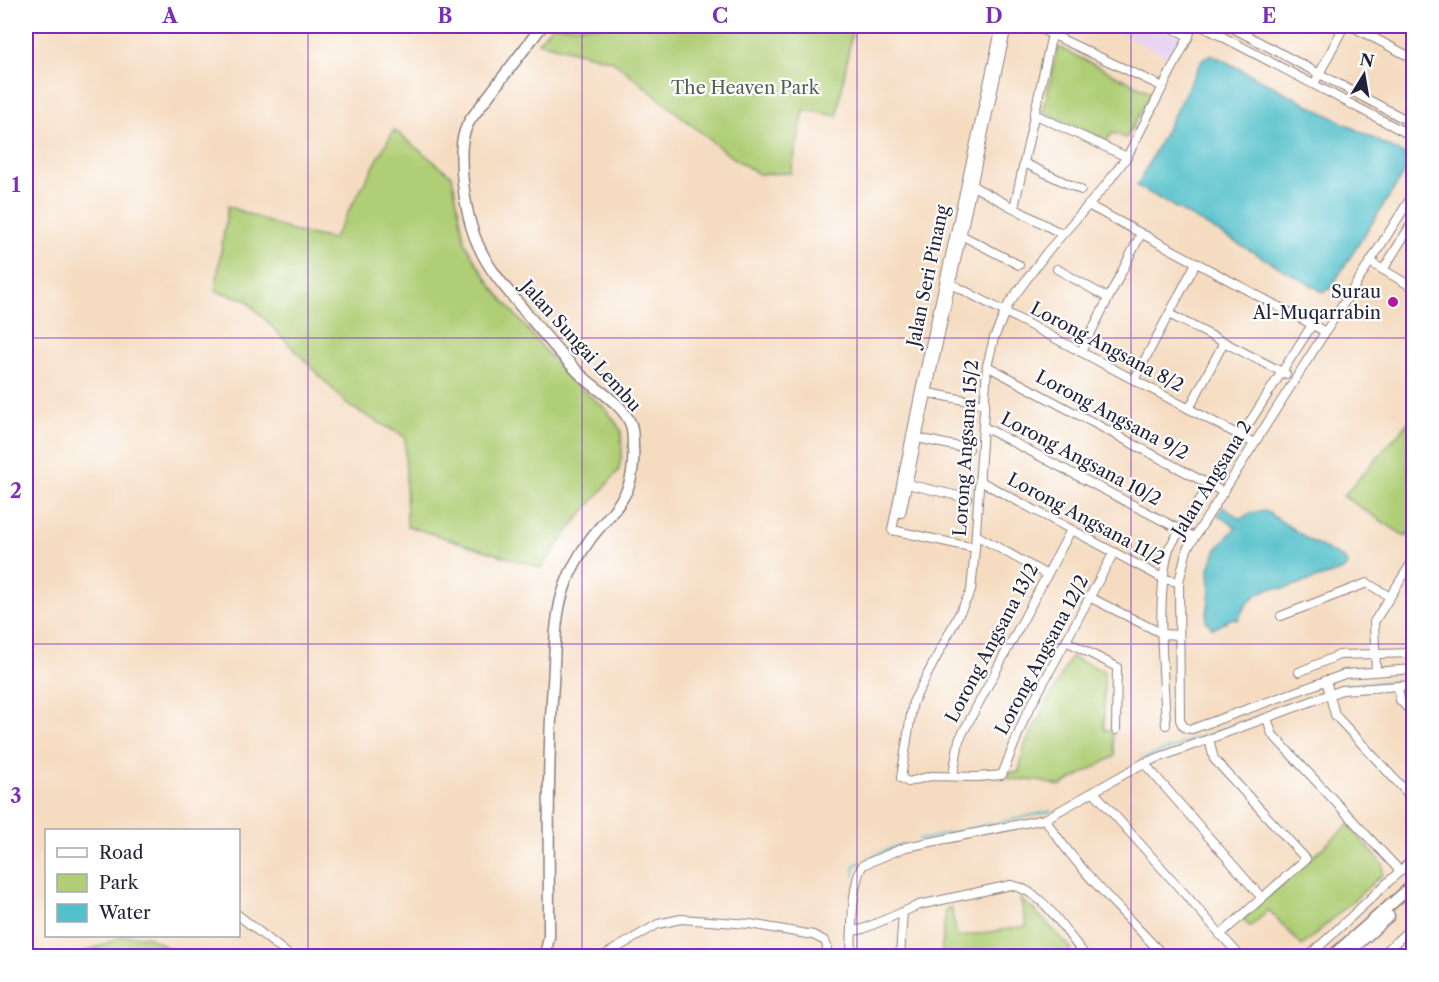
<svg xmlns="http://www.w3.org/2000/svg" width="1439" height="982" font-family="'Libre Caslon Text',serif">
<style>
.built{fill:#e6d2f0}
.green{fill:#afce75;stroke:#687858;stroke-width:1.5}
.water{fill:#52c0ca;stroke:#3a7182;stroke-width:1.5}
.lines{fill:none;stroke-linecap:round;stroke-linejoin:round}
.stream{stroke:#52c0ca;stroke-width:2}
.minor-casing{stroke:#8c7f7e;stroke-width:10}
.major-casing{stroke:#8c7f7e;stroke-width:13}
.minor{stroke:#fff;stroke-width:8}
.major{stroke:#fff;stroke-width:10}
.grid{fill:none;stroke:#7b2cbf;stroke-width:1.5;stroke-opacity:0.55}
.poi-dot{fill:#b5179e;stroke:#fff;stroke-width:2}
.labels{text-anchor:middle;stroke-width:4.5;stroke-linejoin:round;paint-order:stroke}
.park-label{font-size:18px;fill:#535e4f;stroke:#fff}
.street-label{font-size:18px;fill:#22223b;stroke:#fff}
.poi-label{font-size:18px;fill:#22223b;stroke:#fff;text-anchor:end}
.neatline{fill:none;stroke:#7b2cbf;stroke-width:2}
.grid-label{font-size:20px;text-anchor:middle;font-weight:bold;fill:#7b2cbf}
</style>
<rect width="100%" height="100%" fill="#fff"/>
<filter id="ink" filterUnits="userSpaceOnUse"><feTurbulence type="fractalNoise" baseFrequency=".0167" numOctaves="2"/><feDisplacementMap in="SourceGraphic" scale="12" xChannelSelector="R" yChannelSelector="G"/><feConvolveMatrix kernelMatrix="1 2 1 2 8 2 1 2 1" color-interpolation-filters="sRGB"/></filter>
<filter id="wash" filterUnits="userSpaceOnUse"><feTurbulence type="fractalNoise" baseFrequency=".008" numOctaves="4" result="noise"/><feDisplacementMap in="SourceGraphic" scale="24" xChannelSelector="R" yChannelSelector="G"/><feGaussianBlur stdDeviation="1.35" result="paint"/><feColorMatrix in="noise" values="0 0 0 0 0 0 0 0 0 0 0 0 0 0 0 0 0 1.4 0 .05"/><feComposite in="paint" operator="in"/></filter>
<g filter="url(#wash)">
<rect width="100%" height="100%" fill="#f5dcc1"/>
<path class="built" d="M 1105,26 L 1178,26 L 1185,29 L 1171,58 Z"/>
<g class="green">
<path d="M 552,26 L 853,26 L 837,116 L 804,110 L 791,173 L 759,174 L 730,156 L 613,61 L 538,42 Z"/>
<path d="M 1058,47 L 1152,93 L 1126,138 L 1112,133 L 1107,141 L 1043,111 Z"/>
<path d="M 394,130 L 452,176 L 465,243 L 476,262 L 493,288 L 569,379 L 606,409 L 621,430 L 622,451 L 619,470 L 576,521 L 541,568 L 407,526 L 405,437 L 349,406 L 245,299 L 215,291 L 228,206 L 292,231 L 333,239 Z"/>
<path d="M 1413,417 L 1413,527 L 1406,537 L 1343,496 Z"/>
<path d="M 1071,657 L 1104,671 L 1104,730 L 1112,730 L 1115,756 L 1060,786 L 1039,781 L 1009,779 L 1009,772 L 1019,772 L 1025,745 Z"/>
<path d="M 1348,825 L 1383,864 L 1383,874 L 1302,946 L 1269,910 L 1250,927 L 1243,919 Z"/>
<path d="M 1020,899 L 1033,909 L 1071,948 L 1068,956 L 941,956 L 946,909 L 951,907 L 957,937 L 1027,926 Z"/>
<path d="M 123,936 L 147,936 L 182,956 L 76,956 Z"/>
</g>
<g class="water">
<path d="M 1211,54 L 1413,159 L 1330,289 L 1323,292 L 1137,186 L 1202,60 Z"/>
<path d="M 1223,507 L 1241,519 L 1249,514 L 1264,510 L 1311,541 L 1343,558 L 1347,563 L 1346,567 L 1341,571 L 1283,589 C 1262,584 1245,602 1238,620 L 1232,618 L 1217,627 L 1212,628 L 1206,621 L 1210,591 L 1209,568 L 1217,549 L 1236,527 L 1218,515 Z"/>
</g>
<g class="lines">
<g class="stream">
<path d="M 1343,685 L 1414,680"/>
<path d="M 1142,759 L 1323,693"/>
<path d="M 919,840 L 1052,811"/>
<path d="M 869,858 L 902,844"/>
<path d="M 854,876 L 855,865 L 861,862"/>
</g>
</g>
</g>
<g filter="url(#ink)">
<g class="lines">
<defs>
<g id="minor">
<path d="M 1034,26 L 1163,87"/>
<path d="M 1167,26 L 1189,36"/>
<path d="M 1202,26 L 1414,137"/>
<path d="M 1229,26 L 1414,124"/>
<path d="M 1351,26 L 1414,59"/>
<path d="M 1314,84 L 1344,26"/>
<path d="M 1034,114 L 1127,157"/>
<path d="M 1024,163 L 1081,190"/>
<path d="M 969,184 L 1062,234"/>
<path d="M 1414,193 L 1187,549 L 1179,582 L 1180,720 C 1183,727 1185,729 1192,729 L 1345,674 L 1414,669"/>
<path d="M 1088,205 L 1324,331"/>
<path d="M 1014,208 L 1052,34"/>
<path d="M 961,235 L 1019,265"/>
<path d="M 1370,262 L 1414,288"/>
<path d="M 1057,269 L 1108,298"/>
<path d="M 1383,270 L 1414,220"/>
<path d="M 946,281 L 1254,443"/>
<path d="M 1169,314 L 1286,374"/>
<path d="M 1081,352 L 1141,234"/>
<path d="M 987,366 L 1223,492"/>
<path d="M 1134,380 L 1196,263"/>
<path d="M 924,392 L 985,404"/>
<path d="M 1189,409 L 1224,342"/>
<path d="M 984,427 L 1194,537"/>
<path d="M 917,438 L 969,449"/>
<path d="M 980,481 L 1164,579 L 1179,582"/>
<path d="M 907,484 L 967,498"/>
<path d="M 901,513 L 1007,26"/>
<path d="M 976,535 L 1047,575"/>
<path d="M 975,548 L 892,530 L 920,391 L 1001,26"/>
<path d="M 1114,552 L 1025,717 L 1002,775 L 978,777 L 931,776 L 908,782 L 901,778 L 913,702 L 971,591 L 975,548 L 987,366 L 994,338 L 1009,303 L 1047,252 L 1105,186 L 1127,157 L 1189,36 L 1191,26"/>
<path d="M 1091,598 L 1163,634 L 1178,635"/>
<path d="M 1281,616 L 1367,583 L 1390,597"/>
<path d="M 1068,642 L 1117,667 L 1116,730"/>
<path d="M 1376,671 L 1374,622 L 1414,559"/>
<path d="M 1299,672 L 1339,655 L 1414,653"/>
<path d="M 1326,680 L 1335,715 L 1414,800"/>
<path d="M 1398,686 L 1400,700 L 1414,715"/>
<path d="M 1267,718 L 1272,734 L 1400,871"/>
<path d="M 1166,725 C 1164,671 1155,600 1169,548 L 1312,325"/>
<path d="M 1209,739 L 1214,759 L 1306,859 L 1220,935"/>
<path d="M 1144,763 L 1262,898"/>
<path d="M 953,776 L 959,740 L 1071,530"/>
<path d="M 1094,792 L 1240,956"/>
<path d="M 238,915 L 290,956"/>
<path d="M 853,931 L 863,929 L 919,905 L 1011,885 C 1046,892 1064,932 1086,956"/>
<path d="M 603,956 L 658,924 L 681,919 L 750,924 L 813,935 L 825,941 L 827,946 L 826,956"/>
<path d="M 851,956 C 852,934 851,883 863,865 L 906,847 L 1045,819"/>
<path d="M 900,956 L 903,912"/>
<path d="M 1164,956 C 1124,913 1077,869 1045,819 L 1144,763 L 1342,690 L 1414,685"/>
<path d="M 1309,956 L 1414,858"/>
<path d="M 1381,956 L 1414,925"/>
</g>
<g id="major">
<path d="M 542,26 L 470,120 C 460,137 461,153 462,172 C 464,198 469,228 481,251 C 490,270 504,286 518,303 C 538,327 558,352 580,374 C 596,390 623,403 631,425 C 633,431 633,440 633,447 C 636,494 617,505 591,538 C 581,552 571,569 565,586 C 554,616 555,652 553,684 C 547,769 549,853 549,937 L 545,956"/>
<path d="M 1332,956 L 1414,884"/>
<path d="M 1345,956 L 1389,916"/>
</g>
</defs>
<use href="#minor" class="minor-casing"/>
<use href="#major" class="major-casing"/>
<use href="#minor" class="minor"/>
<use href="#major" class="major"/>
</g>
</g>
<path class="grid" d="M 308,26 L 308,956M 582,26 L 582,956M 857,26 L 857,956M 1131,26 L 1131,956M 26,338 L 1414,338M 26,644 L 1414,644"/>
<circle class="poi-dot" cx="1393" cy="302" r="6"/>
<g class="labels">
<g class="park-label">
<text x="745" y="94">The Heaven Park</text>
</g>
<g class="street-label">
<text transform="translate(928 276) rotate(-78)" y="6">Jalan Seri Pinang</text>
<text transform="translate(581 346) rotate(48)" y="6">Jalan Sungai Lembu</text>
<text transform="translate(1107 347) rotate(28)" y="6">Lorong Angsana 8/2</text>
<text transform="translate(1112 415) rotate(28)" y="6">Lorong Angsana 9/2</text>
<text transform="translate(966 448) rotate(-86)" y="6">Lorong Angsana 15/2</text>
<text transform="translate(1081 459) rotate(28)" y="6">Lorong Angsana 10/2</text>
<text transform="translate(1212 479) rotate(-58)" y="6">Jalan Angsana 2</text>
<text transform="translate(1086 519) rotate(28)" y="6">Lorong Angsana 11/2</text>
<text transform="translate(992 643) rotate(-62)" y="6">Lorong Angsana 13/2</text>
<text transform="translate(1042 655) rotate(-62)" y="6">Lorong Angsana 12/2</text>
</g>
<g class="poi-label">
<text x="1381" y="298">Surau<tspan x="1381" dy="21">Al-Muqarrabin</tspan></text>
</g>
</g>
<rect width="1439" height="982" fill="none" stroke="#fff" stroke-width="66"/>
<rect x="45" y="829" width="195" height="108" fill="#ffffff" stroke="#a7a7b1" stroke-width="1.5"/>
<rect x="57" y="848" width="30" height="9" fill="#ffffff" stroke="#a7a7b1" stroke-width="1.5"/>
<text x="99" y="859" font-size="18" fill="#22223b">Road</text>
<rect x="57" y="874" width="30" height="18" fill="#afce75" stroke="#a7a7b1" stroke-width="1.5"/>
<text x="99" y="889" font-size="18" fill="#22223b">Park</text>
<rect x="57" y="904" width="30" height="18" fill="#52c0ca" stroke="#a7a7b1" stroke-width="1.5"/>
<text x="99" y="919" font-size="18" fill="#22223b">Water</text>
<g transform="translate(1364 75) rotate(11)" stroke="#ffffff" stroke-width="4.5" paint-order="stroke">
<path d="M0-4.5L10 22L0 15L-10 22Z" fill="#22223b"/>
<text y="-9" font-size="16" font-weight="bold" text-anchor="middle" fill="#22223b">N</text>
</g>
<rect x="33" y="33" width="1373" height="916" class="neatline"/>
<g class="grid-label">
<text x="170" y="23">A</text>
<text x="445" y="23">B</text>
<text x="720" y="23">C</text>
<text x="994" y="23">D</text>
<text x="1269" y="23">E</text>
<text x="16" y="192">1</text>
<text x="16" y="498">2</text>
<text x="16" y="803">3</text>
</g>
</svg>
